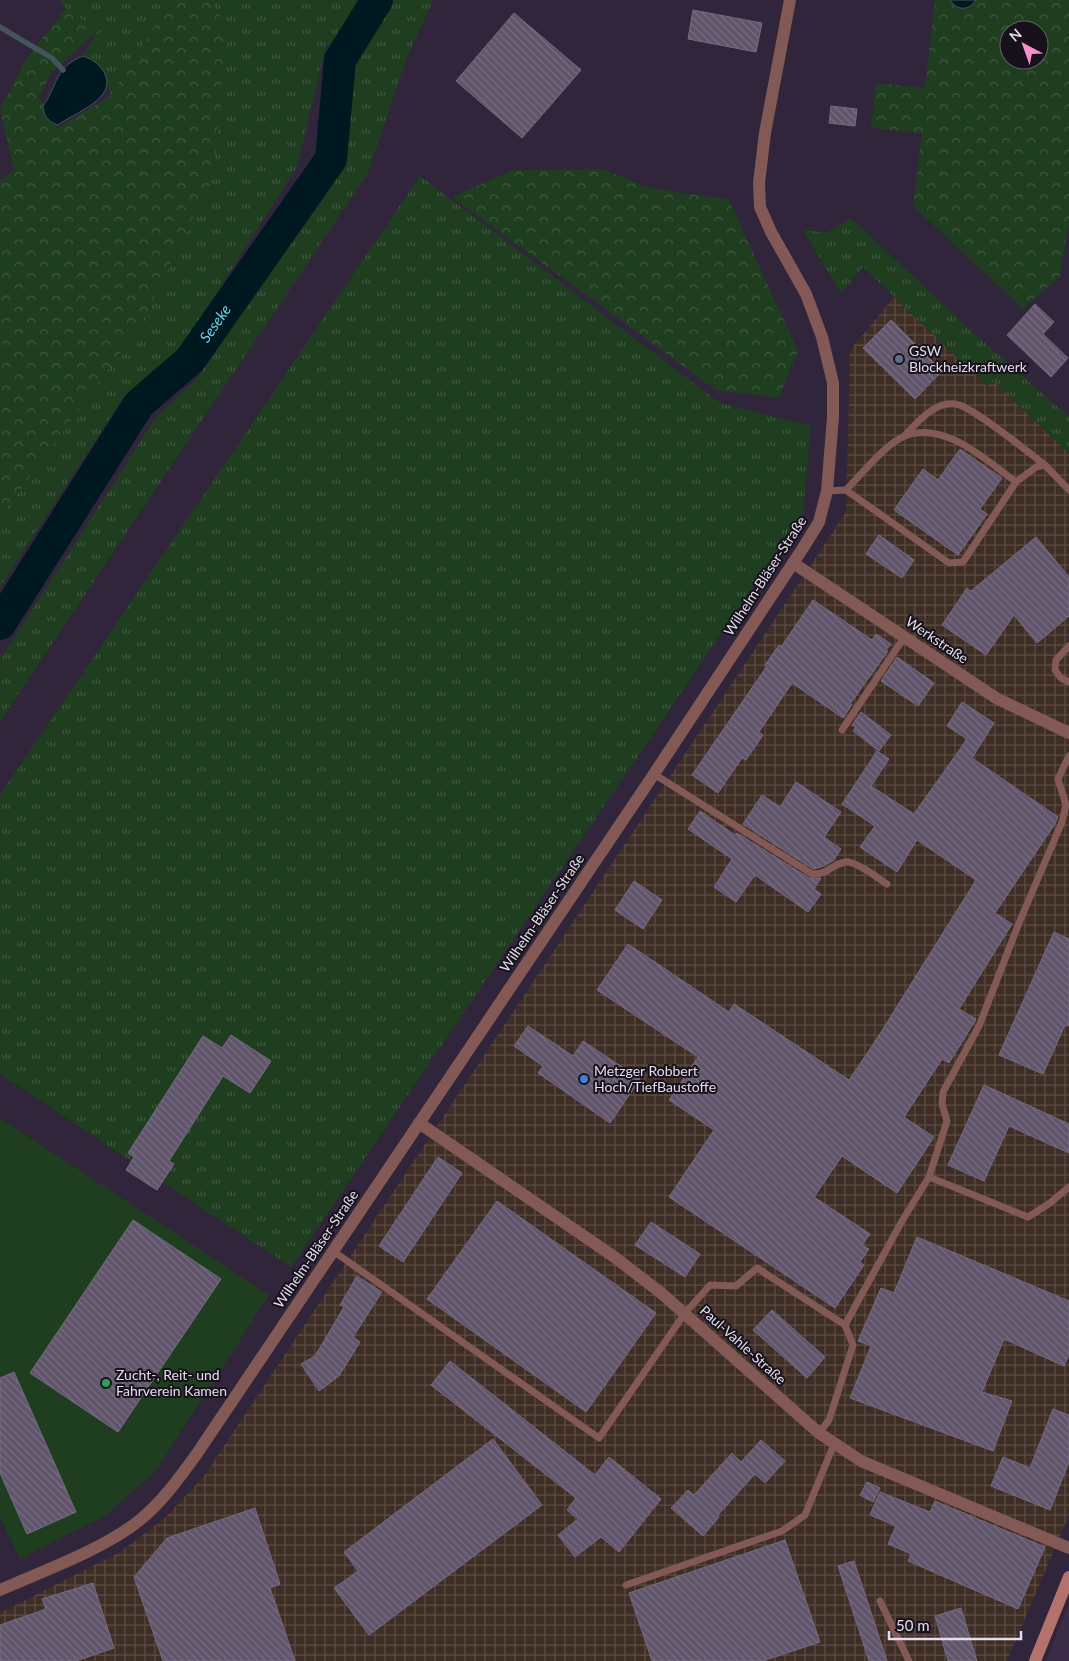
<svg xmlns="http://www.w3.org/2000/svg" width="1069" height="1661" font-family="Lato,sans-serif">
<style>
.built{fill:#3b2d47}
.industrial{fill:url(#industrial-grid)}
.grass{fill:url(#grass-tufts)}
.forest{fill:url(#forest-crowns);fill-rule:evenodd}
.pitch{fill:#1f3e20}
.water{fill:#001920;stroke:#44545d}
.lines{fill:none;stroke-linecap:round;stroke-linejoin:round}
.stream{stroke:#44545d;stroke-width:5.5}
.river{stroke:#001920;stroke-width:32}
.building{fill:url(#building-back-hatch);stroke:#766a82}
.lane{stroke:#835955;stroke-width:7}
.street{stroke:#835955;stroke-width:12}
.secondary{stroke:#b4726c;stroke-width:12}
.service-dot{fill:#5c6f8a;stroke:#16111a;stroke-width:2}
.shop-dot{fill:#3f7fe0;stroke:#16111a;stroke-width:2}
.leisure-dot{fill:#2e9e5b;stroke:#16111a;stroke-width:2}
.labels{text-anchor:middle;stroke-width:4;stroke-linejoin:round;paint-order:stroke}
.poi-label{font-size:14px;fill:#e4ddeb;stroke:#16111a;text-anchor:start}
.street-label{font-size:14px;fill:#e4ddeb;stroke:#16111a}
.water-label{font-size:15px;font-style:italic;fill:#70d0e5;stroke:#16111a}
</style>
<defs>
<pattern id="industrial-grid" width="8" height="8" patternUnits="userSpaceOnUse" patternTransform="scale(1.25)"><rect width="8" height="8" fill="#3f2e25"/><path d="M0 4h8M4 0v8" fill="none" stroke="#5b4c45"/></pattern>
<pattern id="grass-tufts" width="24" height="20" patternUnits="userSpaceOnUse" patternTransform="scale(1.25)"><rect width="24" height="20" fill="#1f3e20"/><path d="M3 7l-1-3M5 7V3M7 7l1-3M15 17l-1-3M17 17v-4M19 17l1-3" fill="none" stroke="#3f5941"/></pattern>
<pattern id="forest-crowns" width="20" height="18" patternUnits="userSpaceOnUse" patternTransform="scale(1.25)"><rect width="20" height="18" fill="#1f3e20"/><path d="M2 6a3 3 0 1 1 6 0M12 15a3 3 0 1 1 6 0" fill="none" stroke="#3f5941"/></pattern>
<pattern id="building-back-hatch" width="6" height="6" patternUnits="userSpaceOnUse" patternTransform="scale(1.25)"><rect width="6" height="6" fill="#61556c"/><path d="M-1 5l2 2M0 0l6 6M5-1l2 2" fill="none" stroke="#786d81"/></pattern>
</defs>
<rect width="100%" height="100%" fill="#30253a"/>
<path class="built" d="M 1069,1603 L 1069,1661 L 1046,1661 Z"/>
<path class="industrial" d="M 894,297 L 987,386 L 993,381 L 1069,453 L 1069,1515 L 1007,1661 L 0,1661 L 0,1613 L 120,1552 L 165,1518 L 204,1476 L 846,512 L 850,350 Z"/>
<g class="grass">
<path d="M 59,0 L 171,0 L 110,96 L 105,73 L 83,56 L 98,30 L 66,9 Z"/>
<path d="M 209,0 L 433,0 L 406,60 L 368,173 L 0,721 L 0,660 L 156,417 L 196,380 L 346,161 L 356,57 L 371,32 L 326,46 L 297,167 L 176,356 L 123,398 L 0,587 L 0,518 L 141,324 L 226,24 Z"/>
<path d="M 420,176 L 720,403 L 811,426 L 803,513 L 291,1267 L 0,1074 L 0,795 Z"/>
<path d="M 851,218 L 978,337 L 1069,417 L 1069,453 L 993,381 L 987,386 L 863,267 L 848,285 L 840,292 L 802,229 L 826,233 Z"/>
</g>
<g class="forest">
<path d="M 171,0 L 209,0 L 226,23 L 214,176 L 141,324 L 0,518 L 0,180 L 14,170 L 0,109 L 26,59 L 66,9 L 98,30 L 51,73 L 39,97 L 57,129 L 110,96 Z"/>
<path d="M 935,0 L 1069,0 L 1069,223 L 1060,276 L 1023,309 L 913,206 L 922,133 L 871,128 L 876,83 L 925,88 ZM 1009,30 L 1039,30 L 1039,60 L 1009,60 Z"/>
<path d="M 603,169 L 646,187 L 729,200 L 798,351 L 779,398 L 716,390 L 452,197 L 513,170 Z"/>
</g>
<path class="pitch" d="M 0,1118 L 269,1295 L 155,1472 L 103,1517 L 20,1559 L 0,1517 Z"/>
<g class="water">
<path d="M 950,0 L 976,0 C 969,11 957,11 950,0 Z"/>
<path d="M 83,56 C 92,59 99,64 104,72 C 119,99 73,113 58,125 C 49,123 43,115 43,106 C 58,85 55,67 83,56 Z"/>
</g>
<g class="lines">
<path class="stream" d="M 0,27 L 52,58 L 63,70"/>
<path class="river" id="s1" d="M 0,624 L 139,404 L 190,360 L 331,159 L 340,60 L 377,0"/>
</g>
<g class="building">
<path d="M 693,10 L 762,23 L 756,52 L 688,39 Z"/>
<path d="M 514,13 L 581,70 L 522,138 L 456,81 Z"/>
<path d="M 831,106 L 857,109 L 855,126 L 829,123 Z"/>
<path d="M 1035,304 L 1054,322 L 1043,334 L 1068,358 L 1051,377 L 1007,335 Z"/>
<path d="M 891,320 L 942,371 L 915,399 L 863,348 Z"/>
<path d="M 960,449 L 1002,478 L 980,509 L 987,514 L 958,555 L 894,510 L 923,469 L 938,480 Z"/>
<path d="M 879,535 L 914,560 L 902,578 L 866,554 Z"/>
<path d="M 1036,537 L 1069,577 L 1069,616 L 1037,643 L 1014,615 L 986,655 L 942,625 L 967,588 L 971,591 Z"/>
<path d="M 813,600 L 872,640 L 876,634 L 891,644 L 886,650 L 888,651 L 850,704 L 852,705 L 843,718 L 792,683 L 759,732 L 763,735 L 746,760 L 742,758 L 718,793 L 692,775 L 767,666 L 765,665 L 779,645 L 781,647 Z"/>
<path d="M 897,657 L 934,683 L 918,706 L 881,681 Z"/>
<path d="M 962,702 L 994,723 L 972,758 L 1058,817 L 1055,824 L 995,913 L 1012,924 L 959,1009 L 976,1019 L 975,1021 L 949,1063 L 942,1059 L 904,1117 L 934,1137 L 897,1193 L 842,1156 L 814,1197 L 870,1234 L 862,1245 L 869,1249 L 860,1262 L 864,1265 L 835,1308 L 669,1197 L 714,1130 L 669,1100 L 698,1057 L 597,990 L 628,944 L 729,1012 L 734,1004 L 849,1080 L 876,1040 L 976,880 L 917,840 L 897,872 L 860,847 L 875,826 L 842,804 L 877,751 L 889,759 L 871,786 L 914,814 L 967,739 L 947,726 Z"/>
<path d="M 861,712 L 891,735 L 879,751 L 853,731 L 856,727 L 852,725 Z"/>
<path d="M 796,782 L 841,812 L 824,837 L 841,849 L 833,861 L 821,867 L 813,869 L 743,824 L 762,795 L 780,807 Z"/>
<path d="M 700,811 L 735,835 L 737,833 L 809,878 L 821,878 L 814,889 L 821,894 L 808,912 L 755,875 L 736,902 L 714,887 L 732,859 L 688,829 Z"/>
<path d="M 634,881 L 662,900 L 643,929 L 615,910 Z"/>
<path d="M 1054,932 L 1069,939 L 1069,1026 L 1065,1025 L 1043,1074 L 999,1055 Z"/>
<path d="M 528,1026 L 573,1056 L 583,1041 L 640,1079 L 610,1123 L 538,1073 L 543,1066 L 514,1046 Z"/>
<path d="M 231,1035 L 271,1061 L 250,1093 L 223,1076 L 169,1161 L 174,1164 L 157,1190 L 126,1170 L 134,1157 L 128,1153 L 203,1036 L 222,1048 Z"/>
<path d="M 984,1085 L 1069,1124 L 1069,1153 L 1009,1126 L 984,1181 L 948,1165 Z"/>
<path d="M 438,1157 L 462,1173 L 403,1262 L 379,1246 Z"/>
<path d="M 497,1201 L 656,1313 L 586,1412 L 427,1299 Z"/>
<path d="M 133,1220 L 221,1279 L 118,1432 L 30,1373 Z"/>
<path d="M 651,1222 L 700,1254 L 685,1277 L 635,1245 Z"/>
<path d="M 917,1237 L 1069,1301 L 1069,1355 L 1064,1366 L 1004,1339 L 982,1392 L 1012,1401 L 993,1451 L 850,1398 L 871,1346 L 858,1341 L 881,1288 L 894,1293 Z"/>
<path d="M 357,1276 L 382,1292 L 353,1337 L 360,1342 L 339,1376 L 319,1391 L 301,1364 L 315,1356 L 344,1307 L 340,1305 Z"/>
<path d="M 772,1310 L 825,1357 L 807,1378 L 753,1330 Z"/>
<path d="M 450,1361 L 595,1475 L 609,1457 L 661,1499 L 619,1552 L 601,1537 L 575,1557 L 558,1535 L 578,1519 L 567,1510 L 576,1498 L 431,1385 Z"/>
<path d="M 14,1372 L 76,1512 L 27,1534 L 0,1473 L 0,1378 Z"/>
<path d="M 1053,1409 L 1069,1415 L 1069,1462 L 1050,1510 L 991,1486 L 1003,1457 L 1030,1468 Z"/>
<path d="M 493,1439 L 542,1505 L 369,1635 L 334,1588 L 358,1571 L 344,1552 Z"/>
<path d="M 761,1440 L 785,1461 L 765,1483 L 755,1474 L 717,1516 L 719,1517 L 703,1536 L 671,1508 L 688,1490 L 694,1495 L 732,1453 L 741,1462 Z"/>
<path d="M 867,1482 L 880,1488 L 873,1502 L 860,1495 Z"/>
<path d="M 880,1492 L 930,1512 L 935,1501 L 1045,1547 L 1018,1609 L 908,1561 L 911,1554 L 888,1544 L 896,1526 L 870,1515 Z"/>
<path d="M 255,1508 L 280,1584 L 270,1588 L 295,1661 L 163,1661 L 134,1577 L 167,1538 Z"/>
<path d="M 785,1540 L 820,1642 L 763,1661 L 652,1661 L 629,1593 Z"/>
<path d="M 854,1561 L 887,1661 L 869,1661 L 838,1566 Z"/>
<path d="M 93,1583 L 114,1648 L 76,1661 L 0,1661 L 0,1625 L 46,1609 L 42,1599 Z"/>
<path d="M 961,1608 L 974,1651 L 977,1661 L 948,1661 L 935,1616 Z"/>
</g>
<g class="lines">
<g class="lane">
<path d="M 904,436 C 917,423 934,401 955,404 C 971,405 1029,453 1045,465"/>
<path d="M 846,490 C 861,475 886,443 905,436 C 944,420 987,461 1016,482"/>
<path d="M 827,491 L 846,490 L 949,563 L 963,562 L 1016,482 L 1036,467 L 1045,465 L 1069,490"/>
<path d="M 1069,646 L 1056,660 L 1055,670 L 1061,678 L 1069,682"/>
<path d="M 842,730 L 905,636"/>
<path d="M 654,774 L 812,874 C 831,874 830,865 845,862 C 854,860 878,878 887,884"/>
<path d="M 929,1177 L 1028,1217 L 1050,1203 L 1069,1187"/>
<path d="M 333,1251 L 599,1438 L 685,1313 L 710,1285 L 736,1286 L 757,1268 L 845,1325"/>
<path d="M 819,1433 L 829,1420 L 853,1345 L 845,1325 L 902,1221 L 929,1177 L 947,1121 L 942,1104 L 943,1092 L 979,1026 L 1019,923 L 1062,822 L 1066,805 L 1058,779 L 1069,756"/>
<path d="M 626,1585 L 782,1531 L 805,1515 L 834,1444"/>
<path d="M 880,1601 L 909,1661"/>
</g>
<g class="street">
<path d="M 793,563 L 996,698 L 1069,733"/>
<path d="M 419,1123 L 613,1256 L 660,1292 L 819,1433 L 861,1461 L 1069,1548"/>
<path d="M 0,1590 C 43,1571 105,1549 141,1519 C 163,1501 179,1478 196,1455 L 654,774 L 803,548 L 819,522 L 827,491 L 833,417 L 833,383 L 822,337 L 806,294 L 771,232 L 760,207 L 759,183 L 765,133 L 790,0"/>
</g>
<path class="secondary" d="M 1035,1661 L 1069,1577"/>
</g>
<circle class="service-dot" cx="899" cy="359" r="5"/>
<circle class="shop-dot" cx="584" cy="1079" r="5"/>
<circle class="leisure-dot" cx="106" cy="1383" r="5"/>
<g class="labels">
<g class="poi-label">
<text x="909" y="356">GSW<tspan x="909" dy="16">Blockheizkraftwerk</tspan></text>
<text x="594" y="1076">Metzger Robbert<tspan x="594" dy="16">Hoch/TiefBaustoffe</tspan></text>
<text x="116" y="1380">Zucht-, Reit- und<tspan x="116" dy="16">Fahrverein Kamen</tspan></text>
</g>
<g class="street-label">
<text transform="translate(765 576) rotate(-57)" y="5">Wilhelm-Bläser-Straße</text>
<text transform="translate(937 640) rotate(34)" y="5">Werkstraße</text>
<text transform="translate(542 913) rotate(-56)" y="5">Wilhelm-Bläser-Straße</text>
<text transform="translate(316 1249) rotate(-56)" y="5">Wilhelm-Bläser-Straße</text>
<text transform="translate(743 1345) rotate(42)" y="5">Paul-Vahle-Straße</text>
</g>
<g class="water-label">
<text dy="5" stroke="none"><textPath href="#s1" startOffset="372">Seseke</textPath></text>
</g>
</g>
<g transform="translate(1024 45) rotate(319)"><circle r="24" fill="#16111a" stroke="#68636e"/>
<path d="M0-4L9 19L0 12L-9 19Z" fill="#f98fca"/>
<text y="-8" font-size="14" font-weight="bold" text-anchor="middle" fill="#e4ddeb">N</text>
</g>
<path d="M889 1631v8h132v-8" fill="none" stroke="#e4ddeb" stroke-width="2.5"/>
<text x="896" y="1631" font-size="15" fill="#e4ddeb" stroke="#16111a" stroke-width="4" paint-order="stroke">50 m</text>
</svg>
